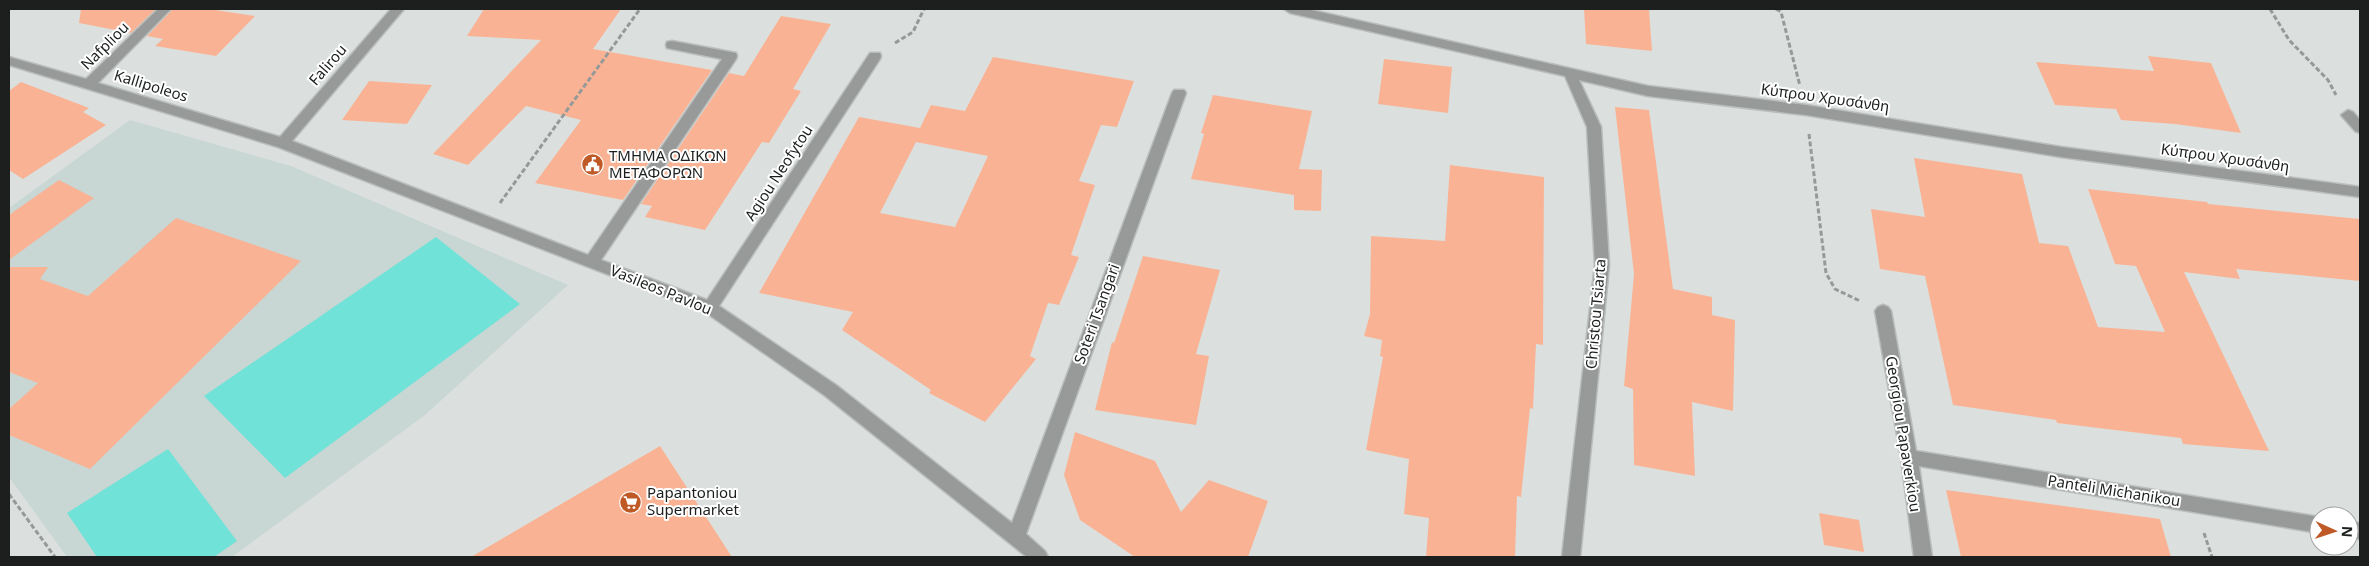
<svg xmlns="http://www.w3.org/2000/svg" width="2369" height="566" font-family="'Noto Sans',sans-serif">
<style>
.built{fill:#c8d6d4}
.green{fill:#71e2d8}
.building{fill:#f9b394;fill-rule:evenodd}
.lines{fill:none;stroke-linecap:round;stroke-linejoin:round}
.minor-casing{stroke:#b9bdbc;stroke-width:3}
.path{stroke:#969999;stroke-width:3;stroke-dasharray:5 2.5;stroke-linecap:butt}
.minor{fill:#979a99;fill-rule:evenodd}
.labels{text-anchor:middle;stroke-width:4;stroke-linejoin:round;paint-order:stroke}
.street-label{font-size:15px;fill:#1d1f1f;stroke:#fff}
.poi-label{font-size:15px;fill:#1d1f1f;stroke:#fff;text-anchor:start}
</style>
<rect width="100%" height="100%" fill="#dbe0df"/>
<path class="built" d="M 130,120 L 291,166 L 568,285 L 425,415 L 232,557 L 67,557 L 9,477 L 9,208 Z"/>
<g class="green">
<path d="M 436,237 L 520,304 L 285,478 L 204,396 Z"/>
<path d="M 168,449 L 237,541 L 214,557 L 97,557 L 67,513 Z"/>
</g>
<g class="building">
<path d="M 81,9 L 156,9 L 131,33 L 79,23 Z"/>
<path d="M 173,9 L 209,9 L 255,16 L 216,56 L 155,46 L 163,39 L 147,36 Z"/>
<path d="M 484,9 L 621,9 L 593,49 L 712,70 L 623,200 L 535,183 L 581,120 L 526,106 L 468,165 L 433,154 L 541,40 L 467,36 Z"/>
<path d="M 1584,9 L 1649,9 L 1652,51 L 1586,44 Z"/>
<path d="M 781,16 L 831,24 L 793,89 L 801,91 L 769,143 L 762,142 L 705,230 L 645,217 L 652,206 L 641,204 L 729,73 L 744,76 Z"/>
<path d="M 2148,56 L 2211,63 L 2241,133 L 2175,124 L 2121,120 L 2116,109 L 2055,105 L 2036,62 L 2154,71 Z"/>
<path d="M 993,57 L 1134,81 L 1117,127 L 1101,125 L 1079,181 L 1095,185 L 1071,255 L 1079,257 L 1059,305 L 1048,303 L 1030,356 L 1036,359 L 985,422 L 929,393 L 931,390 L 842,330 L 853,312 L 759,293 L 859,117 L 920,128 L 931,105 L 965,111 ZM 916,142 L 988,156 L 955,227 L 880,213 Z"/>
<path d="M 1384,59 L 1452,67 L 1448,113 L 1378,104 Z"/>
<path d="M 369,81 L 432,85 L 407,124 L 342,120 Z"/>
<path d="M 21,82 L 89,108 L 83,112 L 106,125 L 23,179 L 9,170 L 9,91 Z"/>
<path d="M 1213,95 L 1312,111 L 1299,169 L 1322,170 L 1321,211 L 1294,210 L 1294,195 L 1191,179 L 1204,134 L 1201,133 Z"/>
<path d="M 1615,107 L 1649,110 L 1673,289 L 1712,297 L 1712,315 L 1735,320 L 1733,411 L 1692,402 L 1695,476 L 1634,465 L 1633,389 L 1624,386 L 1634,274 Z"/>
<path d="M 1914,158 L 2022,174 L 2039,243 L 2068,246 L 2098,327 L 2165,332 L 2136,266 L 2115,264 L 2088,189 L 2207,202 L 2208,204 L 2360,219 L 2360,281 L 2236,269 L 2240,279 L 2184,272 L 2269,451 L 2183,444 L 2181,438 L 2057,423 L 2056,420 L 1953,405 L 1925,276 L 1880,269 L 1871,209 L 1925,217 Z"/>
<path d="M 1450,165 L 1544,177 L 1543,345 L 1536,344 L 1533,409 L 1530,408 L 1521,497 L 1517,496 L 1515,557 L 1426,557 L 1429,518 L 1404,514 L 1409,459 L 1366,450 L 1383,357 L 1380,356 L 1382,340 L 1364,336 L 1370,314 L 1371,236 L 1445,241 Z"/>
<path d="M 59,180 L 94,198 L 9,260 L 9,215 Z"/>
<path d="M 176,218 L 301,261 L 90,469 L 9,435 L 9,409 L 38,383 L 9,372 L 9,267 L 48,267 L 40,279 L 88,296 Z"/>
<path d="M 1143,256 L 1220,270 L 1196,354 L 1209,356 L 1196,425 L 1095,410 L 1112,342 L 1114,343 Z"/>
<path d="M 1075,432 L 1155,461 L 1181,512 L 1209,480 L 1268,501 L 1248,557 L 1135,557 L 1080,520 L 1064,475 Z"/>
<path d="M 660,446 L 732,557 L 471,557 Z"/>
<path d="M 1946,490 L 2160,519 L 2171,557 L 1961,557 Z"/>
<path d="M 1819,513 L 1859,520 L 1864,552 L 1824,545 Z"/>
</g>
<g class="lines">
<defs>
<g id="minor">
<path d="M 158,9 L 171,9 L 98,83 L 280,137 L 391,9 L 404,9 L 292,141 L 588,255 L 722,59 L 667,48 L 666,45 L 667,42 L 672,41 L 736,53 L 737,56 L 736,59 L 601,260 L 707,300 L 870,53 L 880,53 L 881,56 L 880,59 L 719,306 L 836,385 L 1012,523 L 1172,93 L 1174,90 L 1184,90 L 1186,93 L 1026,534 L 1045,551 L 1048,557 L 1027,557 L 824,395 L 705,312 L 278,147 L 9,65 L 9,57 L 86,79 Z"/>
<path d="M 1284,9 L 1307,9 L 1648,86 L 1806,105 L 2061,147 L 2360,187 L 2360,197 L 2061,157 L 1806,115 L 1648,96 L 1579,80 L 1601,127 L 1609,265 L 1580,557 L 1562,557 L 1595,265 L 1587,127 L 1565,76 L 1290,13 Z"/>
<path d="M 2348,110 L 2353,112 L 2360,120 L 2360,133 L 2355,131 L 2341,115 Z"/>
<path d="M 1883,305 L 1888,307 L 1891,311 L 1916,451 L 2319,517 L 2319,533 L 1919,466 L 1932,557 L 1914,557 L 1901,457 L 1875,311 L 1878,307 Z"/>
<path d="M 2349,522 L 2360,523 L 2360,539 L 2349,538 Z"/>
</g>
</defs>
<use href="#minor" class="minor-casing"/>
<g class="path">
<path d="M 1776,9 L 1781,12 L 1800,86"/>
<path d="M 2270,9 L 2289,40 L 2328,80 L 2336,95"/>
<path d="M 895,43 L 913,32 L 924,9"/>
<path d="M 1809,134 L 1826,273 L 1835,289 L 1860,301"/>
<path d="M 500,203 L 640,9"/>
<path d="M 9,494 L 55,557"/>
<path d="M 2204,533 L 2212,557"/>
</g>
<use href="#minor" class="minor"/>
</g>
<defs>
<symbol id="civic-disc" viewBox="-11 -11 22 22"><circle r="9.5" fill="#bf5a27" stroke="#fff"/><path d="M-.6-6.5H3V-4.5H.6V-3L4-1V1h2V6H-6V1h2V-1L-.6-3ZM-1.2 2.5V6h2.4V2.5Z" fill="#fff"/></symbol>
<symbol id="supermarket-disc" viewBox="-11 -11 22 22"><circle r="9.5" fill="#bf5a27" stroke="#fff"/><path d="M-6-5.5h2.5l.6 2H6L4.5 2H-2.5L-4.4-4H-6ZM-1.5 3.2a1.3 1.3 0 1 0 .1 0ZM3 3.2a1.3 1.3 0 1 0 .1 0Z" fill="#fff"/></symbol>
</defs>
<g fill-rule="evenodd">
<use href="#civic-disc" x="580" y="152" width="25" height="25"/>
<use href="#supermarket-disc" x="618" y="490" width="25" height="25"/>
</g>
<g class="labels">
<g class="street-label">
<text transform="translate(105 46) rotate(-45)" y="5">Nafpliou</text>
<text transform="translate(328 65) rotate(-49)" y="5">Falirou</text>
<text transform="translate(151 86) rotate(17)" y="5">Kallipoleos</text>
<text transform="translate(1825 98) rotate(8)" y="5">Κύπρου Χρυσάνθη</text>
<text transform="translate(2225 158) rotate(8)" y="5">Κύπρου Χρυσάνθη</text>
<text transform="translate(779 173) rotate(-57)" y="5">Agiou Neofytou</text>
<text transform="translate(661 290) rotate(22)" y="5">Vasileos Pavlou</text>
<text transform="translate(1097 314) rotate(-70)" y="5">Soteri Tsangari</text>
<text transform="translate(1596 314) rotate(-85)" y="5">Christou Tsiarta</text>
<text transform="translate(1903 434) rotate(81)" y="5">Georgiou Papaverkiou</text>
<text transform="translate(2114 491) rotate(9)" y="5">Panteli Michanikou</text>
</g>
<g class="poi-label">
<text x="609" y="161">ΤΜΗΜΑ ΟΔΙΚΩΝ<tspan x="609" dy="17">ΜΕΤΑΦΟΡΩΝ</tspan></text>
<text x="647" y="498">Papantoniou<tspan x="647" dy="17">Supermarket</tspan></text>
</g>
</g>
<rect width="2369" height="566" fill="none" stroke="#1d1f1f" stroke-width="20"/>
<g transform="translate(2334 531) rotate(93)"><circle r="24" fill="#ffffff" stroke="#a5a5a5"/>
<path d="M0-4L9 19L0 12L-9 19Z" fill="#bf5a27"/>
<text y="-8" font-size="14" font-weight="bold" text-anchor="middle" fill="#1d1f1f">N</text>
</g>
</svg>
